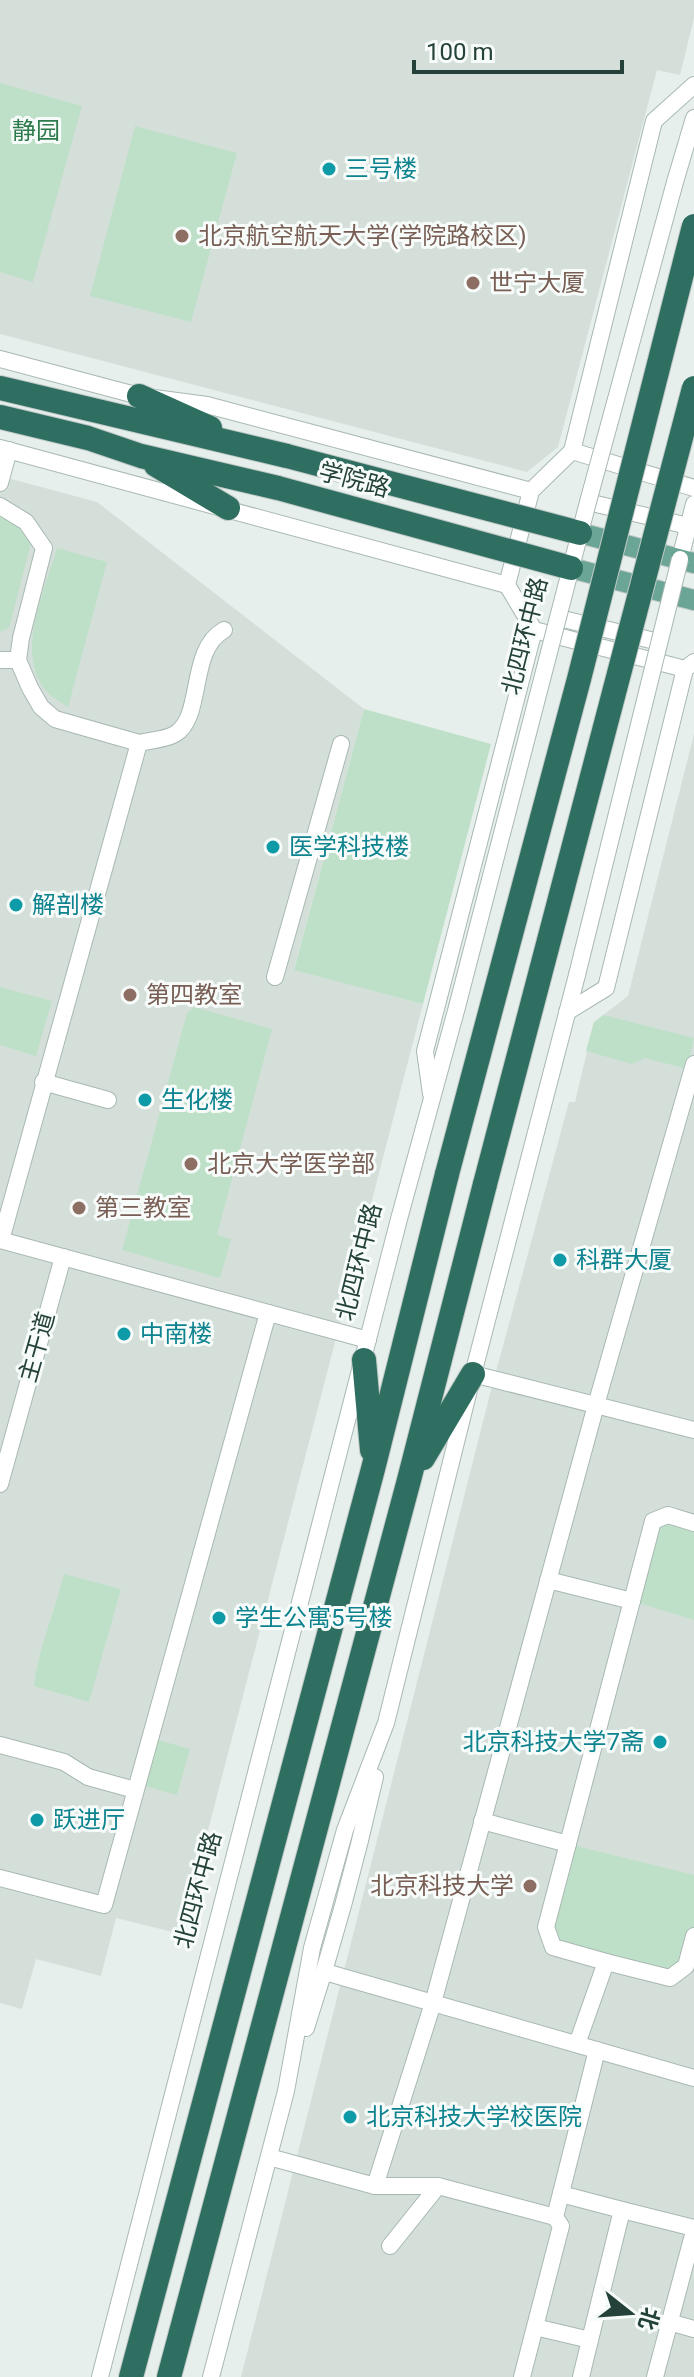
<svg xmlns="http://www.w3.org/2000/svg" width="694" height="2377" font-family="Roboto,'Noto Sans SC',sans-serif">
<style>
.built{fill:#d4dfda}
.green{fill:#bfe0c8}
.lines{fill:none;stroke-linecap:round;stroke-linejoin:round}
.minor-casing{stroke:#a8b8b2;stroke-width:18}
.major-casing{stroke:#c2cac8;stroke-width:22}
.highway-casing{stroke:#c2cac8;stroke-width:26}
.minor{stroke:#fff;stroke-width:16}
.major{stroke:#6aa596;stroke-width:20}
.highway{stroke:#2f6f62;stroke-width:24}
.minor-bridge-casing{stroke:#a8b8b2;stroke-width:18;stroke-linecap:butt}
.highway-bridge-casing{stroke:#c2cac8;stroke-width:26;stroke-linecap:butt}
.minor-bridge{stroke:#fff;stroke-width:16}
.highway-bridge{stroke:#2f6f62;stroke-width:24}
.culture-dot{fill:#0f9aa8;stroke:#f7fbf9;stroke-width:3}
.education-dot{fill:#8d6e63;stroke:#f7fbf9;stroke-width:3}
.labels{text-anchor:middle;stroke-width:6;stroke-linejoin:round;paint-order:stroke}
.park-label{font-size:24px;fill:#2d7a4b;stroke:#f7fbf9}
.culture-label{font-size:24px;fill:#0d838f;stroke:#f7fbf9;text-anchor:start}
.education-label{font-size:24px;fill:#785e54;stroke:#f7fbf9;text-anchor:start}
.street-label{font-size:24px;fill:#24423a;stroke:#f7fbf9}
</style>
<rect width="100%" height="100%" fill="#e6efeb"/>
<g class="built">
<path d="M 0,0 L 694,0 L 694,18 L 680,75 L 657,70 L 558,447 L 527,472 L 0,334 Z"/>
<path d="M 0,476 L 97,502 L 364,709 L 294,969 L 423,1004 L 181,1934 L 116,1918 L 101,1976 L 36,1959 L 22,2009 L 0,2003 Z"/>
<path d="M 694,734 L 694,2377 L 241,2377 L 490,1394 L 569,1102 L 575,1102 L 594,1022 L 628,996 Z"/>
</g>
<g class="green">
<path d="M 0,83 L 82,106 L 33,282 L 0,272 Z"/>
<path d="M 135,126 L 237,153 L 191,322 L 90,296 Z"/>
<path d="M 0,516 L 7,518 L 32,539 L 9,628 L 0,632 Z"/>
<path d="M 57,548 L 107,562 L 68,707 C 62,702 52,698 47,692 C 14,653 45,590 57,548 Z"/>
<path d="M 364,709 L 491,744 L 423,1004 L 294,970 Z"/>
<path d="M 0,987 L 52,1001 L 36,1056 L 0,1045 Z"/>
<path d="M 194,1007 L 272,1029 L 217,1235 L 231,1239 L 220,1278 L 122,1250 L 187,1013 Z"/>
<path d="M 604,1015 L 694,1038 L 687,1069 L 645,1058 L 632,1064 L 586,1051 L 594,1022 Z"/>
<path d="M 653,1521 L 694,1523 L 694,1620 L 632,1601 Z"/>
<path d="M 64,1574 L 121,1589 L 89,1702 L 34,1686 C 38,1649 55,1611 64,1574 Z"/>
<path d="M 158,1740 L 190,1749 L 177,1795 L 145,1786 Z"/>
<path d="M 568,1844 L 694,1875 L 694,1936 L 670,1978 L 553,1947 L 546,1927 Z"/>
</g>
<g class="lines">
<defs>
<g id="minor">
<path d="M 675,182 L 694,118"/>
<path d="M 0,359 L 139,396 L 207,405 L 531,491"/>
<path d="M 0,448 L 507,585"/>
<path d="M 572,451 L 694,488"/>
<path d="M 0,483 L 9,450"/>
<path d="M 588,502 L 688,526"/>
<path d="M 0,506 L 26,522 L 44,548 L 21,638 L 18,660 L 30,688 L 41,707 L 55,719 L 139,743 L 1,1240"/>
<path d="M 680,559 L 694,504"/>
<path d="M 559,618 L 659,642"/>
<path d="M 534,630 L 685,669"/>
<path d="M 0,660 L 18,660"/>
<path d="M 139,743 C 150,740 165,740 175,734 C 204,717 188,650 224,630"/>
<path d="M 275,977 L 341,744"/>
<path d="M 567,1012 L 606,988 L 685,669 L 694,662"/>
<path d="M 43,1082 L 108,1100"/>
<path d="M 431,1094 L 425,1051 L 534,630 L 507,585 L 531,491 L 572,451 L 654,121 L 694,85"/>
<path d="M 0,1240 L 368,1340"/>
<path d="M 473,1374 L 694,1430"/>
<path d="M 0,1484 L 63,1257"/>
<path d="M 548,1580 L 632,1601"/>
<path d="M 0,1745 L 64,1762 L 88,1777 L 135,1790"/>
<path d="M 482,1821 L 568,1844"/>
<path d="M 0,1878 L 104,1905 L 268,1313"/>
<path d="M 606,1962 L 553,1947 L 546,1927 L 653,1521 L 668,1515 L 694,1523"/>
<path d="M 325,1972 L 694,2078"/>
<path d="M 306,2028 C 333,1946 356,1862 375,1777"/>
<path d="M 577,2044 L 606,1962 L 670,1978 L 686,1966 L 694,1936"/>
<path d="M 269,2157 L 375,2186 L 433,2003 L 596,1405 L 694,1064"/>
<path d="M 375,2186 L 438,2186"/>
<path d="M 561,2194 L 622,2210 L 590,2340"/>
<path d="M 622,2210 L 694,2228"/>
<path d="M 390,2246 L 438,2186 L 555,2217"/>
<path d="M 669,2322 L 694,2329"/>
<path d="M 535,2327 L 590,2340 L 581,2377"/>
<path d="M 100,2377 L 399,1219 L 457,1007"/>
<path d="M 211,2377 L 286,2091 L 312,1948 L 345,1830 L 386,1723 L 473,1374 L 577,975"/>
<path d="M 522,2377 L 561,2226 L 555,2217 L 597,2050"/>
<path d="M 655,2377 L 694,2231"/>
</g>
<g id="major">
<path d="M 580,533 L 694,563"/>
<path d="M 571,568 L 694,600"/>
</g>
<g id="highway">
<path d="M 0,388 L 287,456"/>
<path d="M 139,396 L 210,428"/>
<path d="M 0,417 L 88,438 L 141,456 L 278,488"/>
<path d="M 156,465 L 228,508"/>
<path d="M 364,1360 L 372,1450"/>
<path d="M 423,1458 L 473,1374"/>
<path d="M 131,2377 L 373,1469 L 447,1174"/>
<path d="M 169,2377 L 409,1480 L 485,1184"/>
</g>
</defs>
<use href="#minor" class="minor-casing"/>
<use href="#major" class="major-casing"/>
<use href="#highway" class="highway-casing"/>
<use href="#minor" class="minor"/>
<use href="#major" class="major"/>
<use href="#highway" class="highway"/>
<defs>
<g id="minor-bridge">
<path d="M 577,975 L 680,559"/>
<path d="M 457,1007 L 588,502 L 675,182"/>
</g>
<g id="highway-bridge">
<path d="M 287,456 L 580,533"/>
<path d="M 278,488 L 571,568"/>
<path d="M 447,1174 L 579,679 L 694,226"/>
<path d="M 485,1184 L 694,388"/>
</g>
</defs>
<use href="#minor-bridge" class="minor-bridge-casing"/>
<use href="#highway-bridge" class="highway-bridge-casing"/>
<use href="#minor-bridge" class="minor-bridge"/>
<use href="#highway-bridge" class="highway-bridge"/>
</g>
<g class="culture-dot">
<circle cx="329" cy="169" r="8"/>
<circle cx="273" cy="847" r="8"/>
<circle cx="16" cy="905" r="8"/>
<circle cx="145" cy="1100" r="8"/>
<circle cx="560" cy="1260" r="8"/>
<circle cx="124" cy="1334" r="8"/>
<circle cx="219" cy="1618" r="8"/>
<circle cx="660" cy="1742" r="8"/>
<circle cx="37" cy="1820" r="8"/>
<circle cx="350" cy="2117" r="8"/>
</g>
<g class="education-dot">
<circle cx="182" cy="236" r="8"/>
<circle cx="473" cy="283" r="8"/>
<circle cx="130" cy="995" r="8"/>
<circle cx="191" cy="1164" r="8"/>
<circle cx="79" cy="1208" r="8"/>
<circle cx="530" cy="1886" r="8"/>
</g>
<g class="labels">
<g class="park-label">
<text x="36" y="139">静园</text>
</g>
<g class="culture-label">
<text x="345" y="177">三号楼</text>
<text x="289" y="855">医学科技楼</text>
<text x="32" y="913">解剖楼</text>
<text x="161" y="1108">生化楼</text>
<text x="576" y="1268">科群大厦</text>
<text x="140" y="1342">中南楼</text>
<text x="235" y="1626">学生公寓5号楼</text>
<text x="644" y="1750" text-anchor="end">北京科技大学7斋</text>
<text x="53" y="1828">跃进厅</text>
<text x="366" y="2125">北京科技大学校医院</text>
</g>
<g class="education-label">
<text x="198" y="244">北京航空航天大学(学院路校区)</text>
<text x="489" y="291">世宁大厦</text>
<text x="146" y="1003">第四教室</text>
<text x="207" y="1172">北京大学医学部</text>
<text x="95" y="1216">第三教室</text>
<text x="514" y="1894" text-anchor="end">北京科技大学</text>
</g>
<g class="street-label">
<text transform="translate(354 480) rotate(15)" y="8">学院路</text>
<text transform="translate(525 636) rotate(-76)" y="8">北四环中路</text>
<text transform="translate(359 1262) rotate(-76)" y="8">北四环中路</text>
<text transform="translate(37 1347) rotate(-74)" y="8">主干道</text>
<text transform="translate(198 1890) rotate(-75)" y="8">北四环中路</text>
</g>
</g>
<g transform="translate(630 2313) rotate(107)" stroke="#f7fbf9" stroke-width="6" paint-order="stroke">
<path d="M0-6L14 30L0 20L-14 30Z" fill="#24423a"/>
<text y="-12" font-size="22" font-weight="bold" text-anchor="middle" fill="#24423a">北</text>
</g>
<path d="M414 60v12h208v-12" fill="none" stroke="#24423a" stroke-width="4"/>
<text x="426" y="60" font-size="24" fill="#24423a" stroke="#f7fbf9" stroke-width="6" paint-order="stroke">100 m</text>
</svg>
